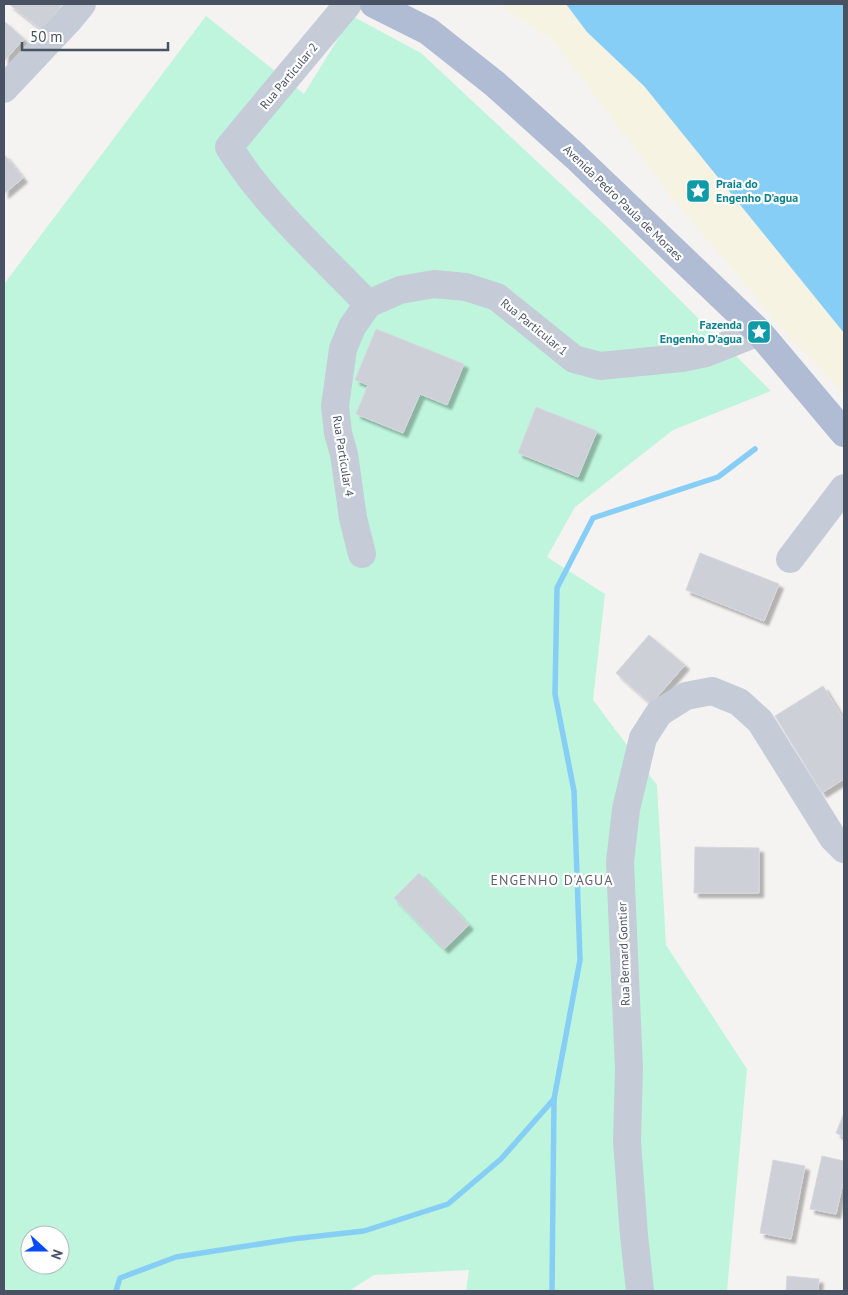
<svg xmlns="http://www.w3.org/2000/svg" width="848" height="1295" font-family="'PT Sans',sans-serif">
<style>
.green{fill:#bef5dc;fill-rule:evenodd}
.sand{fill:#f6f3e3}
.water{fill:#87cef7}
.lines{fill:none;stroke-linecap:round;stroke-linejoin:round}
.stream{stroke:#87cef7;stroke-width:5.5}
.building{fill:#ced0d8;stroke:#d6d7de;filter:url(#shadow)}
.minor{stroke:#c5ccd8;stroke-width:28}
.major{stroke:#b0bcd3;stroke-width:28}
.labels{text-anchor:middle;stroke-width:4.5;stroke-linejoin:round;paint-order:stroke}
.street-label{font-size:12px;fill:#485263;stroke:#fff}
.culture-label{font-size:12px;font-weight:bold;fill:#0d838f;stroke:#fff;text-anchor:start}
.neighbourhood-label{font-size:14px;letter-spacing:1px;fill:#5e6168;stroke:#fff}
</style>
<defs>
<filter id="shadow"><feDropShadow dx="4.5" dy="4.5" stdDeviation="1" flood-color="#0004"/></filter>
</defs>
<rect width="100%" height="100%" fill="#f5f3f2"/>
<path class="green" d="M 206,16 L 304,94 L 352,16 L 421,53 L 606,226 L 771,391 L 673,430 L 575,507 L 547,557 L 605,594 L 593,700 L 657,785 L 666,945 L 747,1069 L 727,1291 L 466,1291 L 469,1270 L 374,1275 L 349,1291 L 4,1291 L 4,284 ZM 30,1235 L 60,1235 L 60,1265 L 30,1265 Z"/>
<path class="sand" d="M 497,4 L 566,4 L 587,32 L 644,86 L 844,333 L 844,395 L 782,329 L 674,200 L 553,41 Z"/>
<path class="water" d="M 566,4 L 844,4 L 844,333 L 644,86 L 587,32 Z"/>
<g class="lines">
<g class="stream">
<path d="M 116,1291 L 120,1278 L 176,1257 L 292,1239 L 364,1231 L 448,1204 L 501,1159 L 554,1099 L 580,960 L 574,791 L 555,694 L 557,588 L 593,518 L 718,477 L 755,449"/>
<path d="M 552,1291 L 554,1099"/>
</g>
</g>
<g class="building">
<path d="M 9,4 L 61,4 L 62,5 L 42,30 Z"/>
<path d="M 4,21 L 24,39 L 4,61 Z"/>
<path d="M 4,154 L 23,178 L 4,194 Z"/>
<path d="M 376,329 L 464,364 L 447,405 L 420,394 L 403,433 L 356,414 L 368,385 L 355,380 Z"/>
<path d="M 536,407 L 597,431 L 578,477 L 518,453 Z"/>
<path d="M 700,553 L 779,584 L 764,621 L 686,590 Z"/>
<path d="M 649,635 L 685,665 L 651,704 L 616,673 Z"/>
<path d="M 823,686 L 844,720 L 844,779 L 822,793 L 775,716 Z"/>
<path d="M 695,847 L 759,848 L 759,893 L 694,893 Z"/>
<path d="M 419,873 L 469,925 L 444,949 L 394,898 Z"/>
<path d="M 844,1113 L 844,1137 L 836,1133 Z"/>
<path d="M 822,1156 L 844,1161 L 844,1178 L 836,1214 L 810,1209 Z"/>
<path d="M 773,1160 L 805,1166 L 791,1239 L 760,1233 Z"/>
<path d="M 787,1276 L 819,1279 L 818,1291 L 786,1291 Z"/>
</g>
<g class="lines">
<g class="minor">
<path d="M 348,4 L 229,147 C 265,205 320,254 368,304"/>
<path d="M 4,89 L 68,21 L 82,4"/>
<path d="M 368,304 L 400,290 L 434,284 L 466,287 L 497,297 L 574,359 L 600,366 L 682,358 L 706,353 L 759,332"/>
<path d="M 362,554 L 353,518 L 344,454 L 338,433 L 335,406 L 343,349 L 352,327 L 368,304"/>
<path d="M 790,559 L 844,488"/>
<path d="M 640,1291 L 634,1235 L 627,1141 L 629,1069 L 620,862 L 626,809 L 643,738 L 659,713 L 686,696 L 712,691 L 739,702 L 760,721 L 833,838 L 844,849"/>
</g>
<path class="major" d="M 374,4 L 428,31 L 495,84 L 575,156 L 759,332 L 844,433"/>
</g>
<defs>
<symbol id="sight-square" viewBox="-11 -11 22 22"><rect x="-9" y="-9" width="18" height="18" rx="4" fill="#0f9aa8" stroke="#fff"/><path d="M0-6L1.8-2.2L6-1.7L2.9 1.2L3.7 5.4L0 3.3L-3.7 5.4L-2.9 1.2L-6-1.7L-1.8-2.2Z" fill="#fff"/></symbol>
</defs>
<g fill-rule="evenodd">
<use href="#sight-square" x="684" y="177" width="28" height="28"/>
<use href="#sight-square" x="745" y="318" width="28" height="28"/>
</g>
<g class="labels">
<g class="street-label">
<text transform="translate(289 76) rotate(-50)" y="4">Rua Particular 2</text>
<text transform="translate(623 203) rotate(44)" y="4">Avenida Pedro Paula de Moraes</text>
<text transform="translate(534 327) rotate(39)" y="4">Rua Particular 1</text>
<text transform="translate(343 456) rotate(81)" y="4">Rua Particular 4</text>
<text transform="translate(624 954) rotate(-92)" y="4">Rua Bernard Gontier</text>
</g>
<g class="culture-label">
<text x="716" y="188">Praia do<tspan x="716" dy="14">Engenho D'agua</tspan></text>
<text x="742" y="329" text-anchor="end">Fazenda<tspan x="742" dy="14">Engenho D'agua</tspan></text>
</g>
<g class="neighbourhood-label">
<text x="552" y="885">ENGENHO D'AGUA</text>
</g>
</g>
<rect width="848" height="1295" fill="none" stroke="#485263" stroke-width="10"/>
<g transform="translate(45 1250) rotate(111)"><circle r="24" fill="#ffffff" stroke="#b6bac1"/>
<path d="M0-4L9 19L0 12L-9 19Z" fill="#074cfb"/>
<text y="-8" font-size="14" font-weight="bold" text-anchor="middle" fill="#485263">N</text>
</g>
<path d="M22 42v8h146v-8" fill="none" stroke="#485263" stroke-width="2.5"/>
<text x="30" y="42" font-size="15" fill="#485263" stroke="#ffffff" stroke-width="4" paint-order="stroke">50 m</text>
</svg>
